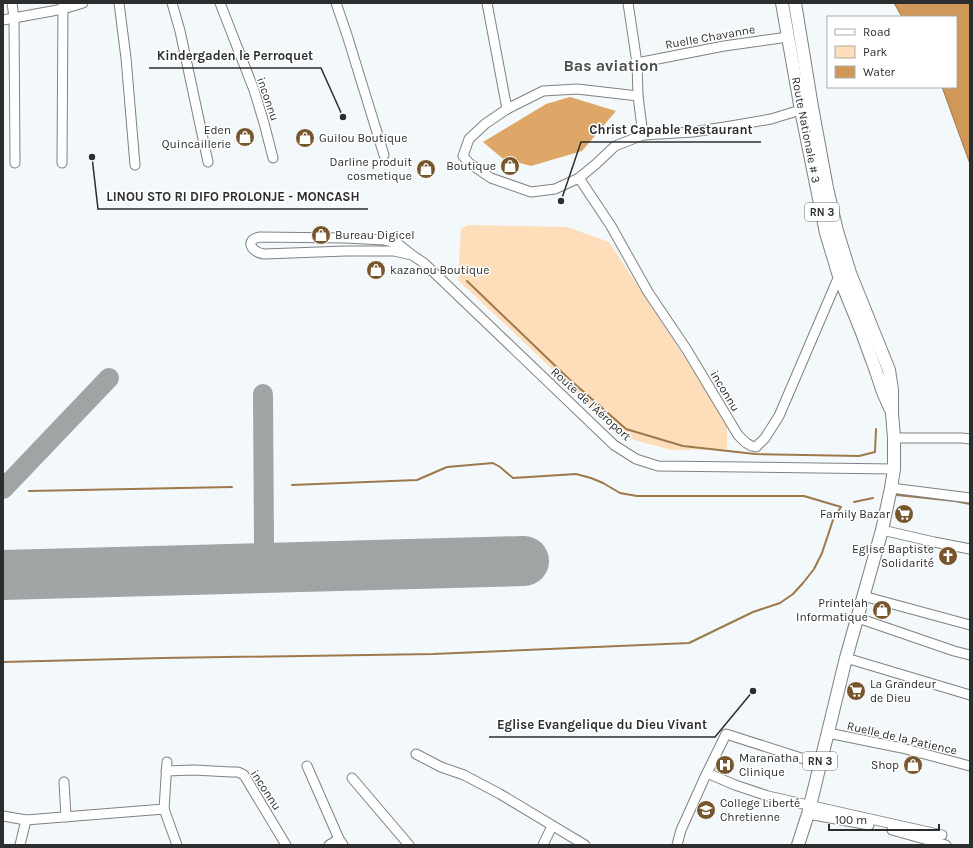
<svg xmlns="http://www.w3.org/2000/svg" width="973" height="848" font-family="Karla,sans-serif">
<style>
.green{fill:#fdddba}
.forest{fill:#dfa767}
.water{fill:#d09858;stroke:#9e784b}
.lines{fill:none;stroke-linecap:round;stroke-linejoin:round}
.stream{stroke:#9e784b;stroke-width:2}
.taxiway{stroke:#9fa4a5;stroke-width:20}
.runway{stroke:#9fa4a5;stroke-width:50}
.minor-casing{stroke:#7d8284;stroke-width:11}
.major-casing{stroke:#7d8284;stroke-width:14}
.minor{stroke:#fff;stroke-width:9}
.major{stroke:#fff;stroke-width:12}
.labels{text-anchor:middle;stroke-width:3;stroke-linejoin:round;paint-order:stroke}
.shield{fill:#fff;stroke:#6b6c6d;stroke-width:1}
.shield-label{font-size:11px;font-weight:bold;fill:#2b2d2e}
.street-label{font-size:12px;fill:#2b2d2e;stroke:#fff}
.poi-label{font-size:12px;fill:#2b2d2e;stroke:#fff;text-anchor:end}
.district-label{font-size:16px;font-weight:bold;fill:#484d4f;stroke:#fff}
.leader{fill:none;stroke:#2b2d2e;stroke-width:1.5}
.callout-dot{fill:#2b2d2e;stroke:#fff;stroke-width:1.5}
.callout-label{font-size:13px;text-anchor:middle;font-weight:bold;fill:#2b2d2e;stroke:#fff;stroke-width:3;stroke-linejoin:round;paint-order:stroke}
</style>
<rect width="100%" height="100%" fill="#f3f9fb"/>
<path class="green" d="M 468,225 L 567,227 L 609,242 L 727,422 L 727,449 L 671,450 L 634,440 L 591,406 L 458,280 L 461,229 Z"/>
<path class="forest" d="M 570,97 L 616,111 L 582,151 L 531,166 L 502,158 L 483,142 L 546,104 Z"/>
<path class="water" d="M 894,3 L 970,3 L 970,164 L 942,87 L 956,87 L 956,17 L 902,17 Z"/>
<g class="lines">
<g class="stream">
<path d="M 467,281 L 569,379 L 626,429 L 683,446 L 755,454 L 859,456 L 875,452 L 876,429"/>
<path d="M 29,491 L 232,487"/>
<path d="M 897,495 L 955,501 L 970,504"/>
<path d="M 854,502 L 873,498"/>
<path d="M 3,662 L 162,658 L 433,654 L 689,643 L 753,612 L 780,603 L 793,594 L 803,583 L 814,569 L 822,553 L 833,520 L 837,513 L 841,507 L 804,496 L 637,496 L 620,493 L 603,483 L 591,478 L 576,474 L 513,478 L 500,467 L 493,463 L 447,467 L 417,480 L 292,485"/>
</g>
<g class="taxiway">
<path d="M 263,394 L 264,544 C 268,559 274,562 288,567"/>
<path d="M 3,489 L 109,378"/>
<path d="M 240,569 C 256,563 259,561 264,544"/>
</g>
<path class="runway" d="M 3,575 L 524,561"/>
<defs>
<g id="minor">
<path d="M 12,3 L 14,18 L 15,163"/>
<path d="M 119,3 L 126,58 L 135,165"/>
<path d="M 172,3 L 180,31 L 208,162"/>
<path d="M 220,3 L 254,90 L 264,123 L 273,158"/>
<path d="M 336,3 L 347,35 L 384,155"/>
<path d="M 487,3 L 507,109"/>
<path d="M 628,3 L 637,63 L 638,96 L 643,135"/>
<path d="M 3,20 L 63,9 L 83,3"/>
<path d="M 637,63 L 724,46 L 788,37"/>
<path d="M 638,96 L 577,89 L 543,91 L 507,109 L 485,124 L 469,139 L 463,156 L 469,163 L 491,178 L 531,192 L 555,189 L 579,178 L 596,164 L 615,146 L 643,135 L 693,132 L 731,126 L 771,119 L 807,108"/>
<path d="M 62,163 L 63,3"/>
<path d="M 579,178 L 611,226 L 648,292 L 687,350 L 738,435 C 744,441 748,446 756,447 L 765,438 L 779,416 L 839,276"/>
<path d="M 412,255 L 394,251 L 346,251 L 264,254 C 250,252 245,239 260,237 L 345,238 L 384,240 L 397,243 L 412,255 L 424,263 L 614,445 L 636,459 L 658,466 L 894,469"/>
<path d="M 894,438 L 962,438 L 970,439"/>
<path d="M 891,488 L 970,498"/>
<path d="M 882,530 L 934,542 L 970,549"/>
<path d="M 863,596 L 970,625"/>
<path d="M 858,618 L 954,651 L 970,655"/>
<path d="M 846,658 L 970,695"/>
<path d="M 828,733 L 902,748 L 970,766"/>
<path d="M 416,754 L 441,767 L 464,775 L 500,794 L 585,845"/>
<path d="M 307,766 L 339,839 L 343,845"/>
<path d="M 166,771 L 194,770 L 231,772 L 238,772 L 244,775 L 286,845"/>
<path d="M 707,773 L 735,785 L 768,796 L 942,835"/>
<path d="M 352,778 L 409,845"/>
<path d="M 64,782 L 66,817"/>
<path d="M 164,809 L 167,762"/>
<path d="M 808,814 L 869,825"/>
<path d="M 3,816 L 26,820 L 164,809 L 177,845"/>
<path d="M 892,830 L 946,845"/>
<path d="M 20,845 L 26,820"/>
<path d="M 329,845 L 339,839"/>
<path d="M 543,845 L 552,826"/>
<path d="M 677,845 L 681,830 L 704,779 L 726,734 L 820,764"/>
</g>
<g id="major">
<path d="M 782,3 L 801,110 L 826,233 L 839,276 L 861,330 L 876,371 L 883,392 L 890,408"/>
<path d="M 795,3 L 812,107 L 827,188 L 837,231 L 850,273 L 889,370 L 892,390 L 892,413 L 894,438 L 894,469 L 891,488 L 882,530 L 846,658 L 808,814 L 798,845"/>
</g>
</defs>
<use href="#minor" class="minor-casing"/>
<use href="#major" class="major-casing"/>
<use href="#minor" class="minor"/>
<use href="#major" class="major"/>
</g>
<defs>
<symbol id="shop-disc" viewBox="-11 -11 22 22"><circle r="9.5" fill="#78562d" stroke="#fff"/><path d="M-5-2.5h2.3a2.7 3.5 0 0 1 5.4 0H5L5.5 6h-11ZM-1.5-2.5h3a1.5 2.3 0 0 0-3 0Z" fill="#fff"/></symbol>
<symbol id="supermarket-disc" viewBox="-11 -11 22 22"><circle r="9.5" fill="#78562d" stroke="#fff"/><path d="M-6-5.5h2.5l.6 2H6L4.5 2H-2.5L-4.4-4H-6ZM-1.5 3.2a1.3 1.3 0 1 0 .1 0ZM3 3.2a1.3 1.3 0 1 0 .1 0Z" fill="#fff"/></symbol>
<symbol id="church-disc" viewBox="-11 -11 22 22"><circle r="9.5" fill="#78562d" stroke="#fff"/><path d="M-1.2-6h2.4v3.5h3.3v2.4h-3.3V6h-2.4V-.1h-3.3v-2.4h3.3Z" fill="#fff"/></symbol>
<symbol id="hospital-disc" viewBox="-11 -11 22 22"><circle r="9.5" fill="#78562d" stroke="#fff"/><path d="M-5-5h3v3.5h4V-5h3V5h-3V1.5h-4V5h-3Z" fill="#fff"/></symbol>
<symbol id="school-disc" viewBox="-11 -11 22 22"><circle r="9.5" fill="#78562d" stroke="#fff"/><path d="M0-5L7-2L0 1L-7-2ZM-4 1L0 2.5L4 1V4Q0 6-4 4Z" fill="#fff"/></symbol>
</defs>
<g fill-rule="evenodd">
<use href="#shop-disc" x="234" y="126" width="22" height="22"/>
<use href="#shop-disc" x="294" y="127" width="22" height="22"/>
<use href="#shop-disc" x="499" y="155" width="22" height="22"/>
<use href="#shop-disc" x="415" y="158" width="22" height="22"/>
<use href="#shop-disc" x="310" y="224" width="22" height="22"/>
<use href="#shop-disc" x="365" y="259" width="22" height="22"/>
<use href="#supermarket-disc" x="893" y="503" width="22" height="22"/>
<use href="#church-disc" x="937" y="545" width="22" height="22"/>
<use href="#shop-disc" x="871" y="599" width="22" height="22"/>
<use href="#supermarket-disc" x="845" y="680" width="22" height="22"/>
<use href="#hospital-disc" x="714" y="754" width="22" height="22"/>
<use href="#shop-disc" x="902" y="754" width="22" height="22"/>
<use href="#school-disc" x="695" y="799" width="22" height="22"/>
</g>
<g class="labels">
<g class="shield">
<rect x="805" y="203" width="34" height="18" rx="3"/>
<rect x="803" y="752" width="34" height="18" rx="3"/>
</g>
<g class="shield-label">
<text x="822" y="216">RN 3</text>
<text x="820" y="765">RN 3</text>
</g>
<g class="street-label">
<text transform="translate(710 37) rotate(-10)" y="4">Ruelle Chavanne</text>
<text transform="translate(268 99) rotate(71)" y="4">inconnu</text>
<text transform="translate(806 130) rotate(79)" y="4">Route Nationale # 3</text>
<text transform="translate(725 391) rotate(59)" y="4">inconnu</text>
<text transform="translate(591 404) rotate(42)" y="4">Route de l'Aéroport</text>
<text transform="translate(902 738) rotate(13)" y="4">Ruelle de la Patience</text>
<text transform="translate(266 790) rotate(57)" y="4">inconnu</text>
</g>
<g class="poi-label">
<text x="231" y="134">Eden<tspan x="231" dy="14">Quincaillerie</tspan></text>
<text x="319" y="142" text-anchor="start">Guilou Boutique</text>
<text x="412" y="166">Darline produit<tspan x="412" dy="14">cosmetique</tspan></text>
<text x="496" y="170">Boutique</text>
<text x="335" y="239" text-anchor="start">Bureau Digicel</text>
<text x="390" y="274" text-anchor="start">kazanou Boutique</text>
<text x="890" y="518">Family Bazar</text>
<text x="934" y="553">Eglise Baptiste<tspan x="934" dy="14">Solidarité</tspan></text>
<text x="868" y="607">Printelah<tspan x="868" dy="14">Informatique</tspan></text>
<text x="870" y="688" text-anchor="start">La Grandeur<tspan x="870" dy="14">de Dieu</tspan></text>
<text x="739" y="762" text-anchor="start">Maranatha<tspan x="739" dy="14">Clinique</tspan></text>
<text x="899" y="769">Shop</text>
<text x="720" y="807" text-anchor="start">College Liberté<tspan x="720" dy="14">Chretienne</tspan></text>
</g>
<g class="district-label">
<text x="611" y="71">Bas aviation</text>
</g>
</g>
<path class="leader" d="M343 117L321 68H149M561 201L581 142H761M92 157L98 209H368M753 691L715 737H489"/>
<g class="callout-dot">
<circle cx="343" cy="117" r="4"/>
<circle cx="561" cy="201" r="4"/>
<circle cx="92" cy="157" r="4"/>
<circle cx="753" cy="691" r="4"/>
</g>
<g class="callout-label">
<text x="235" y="60">Kindergaden le Perroquet</text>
<text x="671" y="134">Christ Capable Restaurant</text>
<text x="233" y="201">LINOU STO RI DIFO PROLONJE - MONCASH</text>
<text x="602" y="729">Eglise Evangelique du Dieu Vivant</text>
</g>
<rect width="973" height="848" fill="none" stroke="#2b2d2e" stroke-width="8"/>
<rect x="827" y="16" width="130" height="72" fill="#ffffff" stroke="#aaabab"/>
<rect x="835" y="29" width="20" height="6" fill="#ffffff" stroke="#aaabab"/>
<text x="863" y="36" font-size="12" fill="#2b2d2e">Road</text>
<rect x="835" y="46" width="20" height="12" fill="#fdddba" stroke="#aaabab"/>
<text x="863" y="56" font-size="12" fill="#2b2d2e">Park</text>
<rect x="835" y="66" width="20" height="12" fill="#d09858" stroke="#aaabab"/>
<text x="863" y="76" font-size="12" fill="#2b2d2e">Water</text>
<path d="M829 824v6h110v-6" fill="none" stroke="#2b2d2e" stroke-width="2"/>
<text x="835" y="824" font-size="12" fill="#2b2d2e" stroke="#ffffff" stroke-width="3" paint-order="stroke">100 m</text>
</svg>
